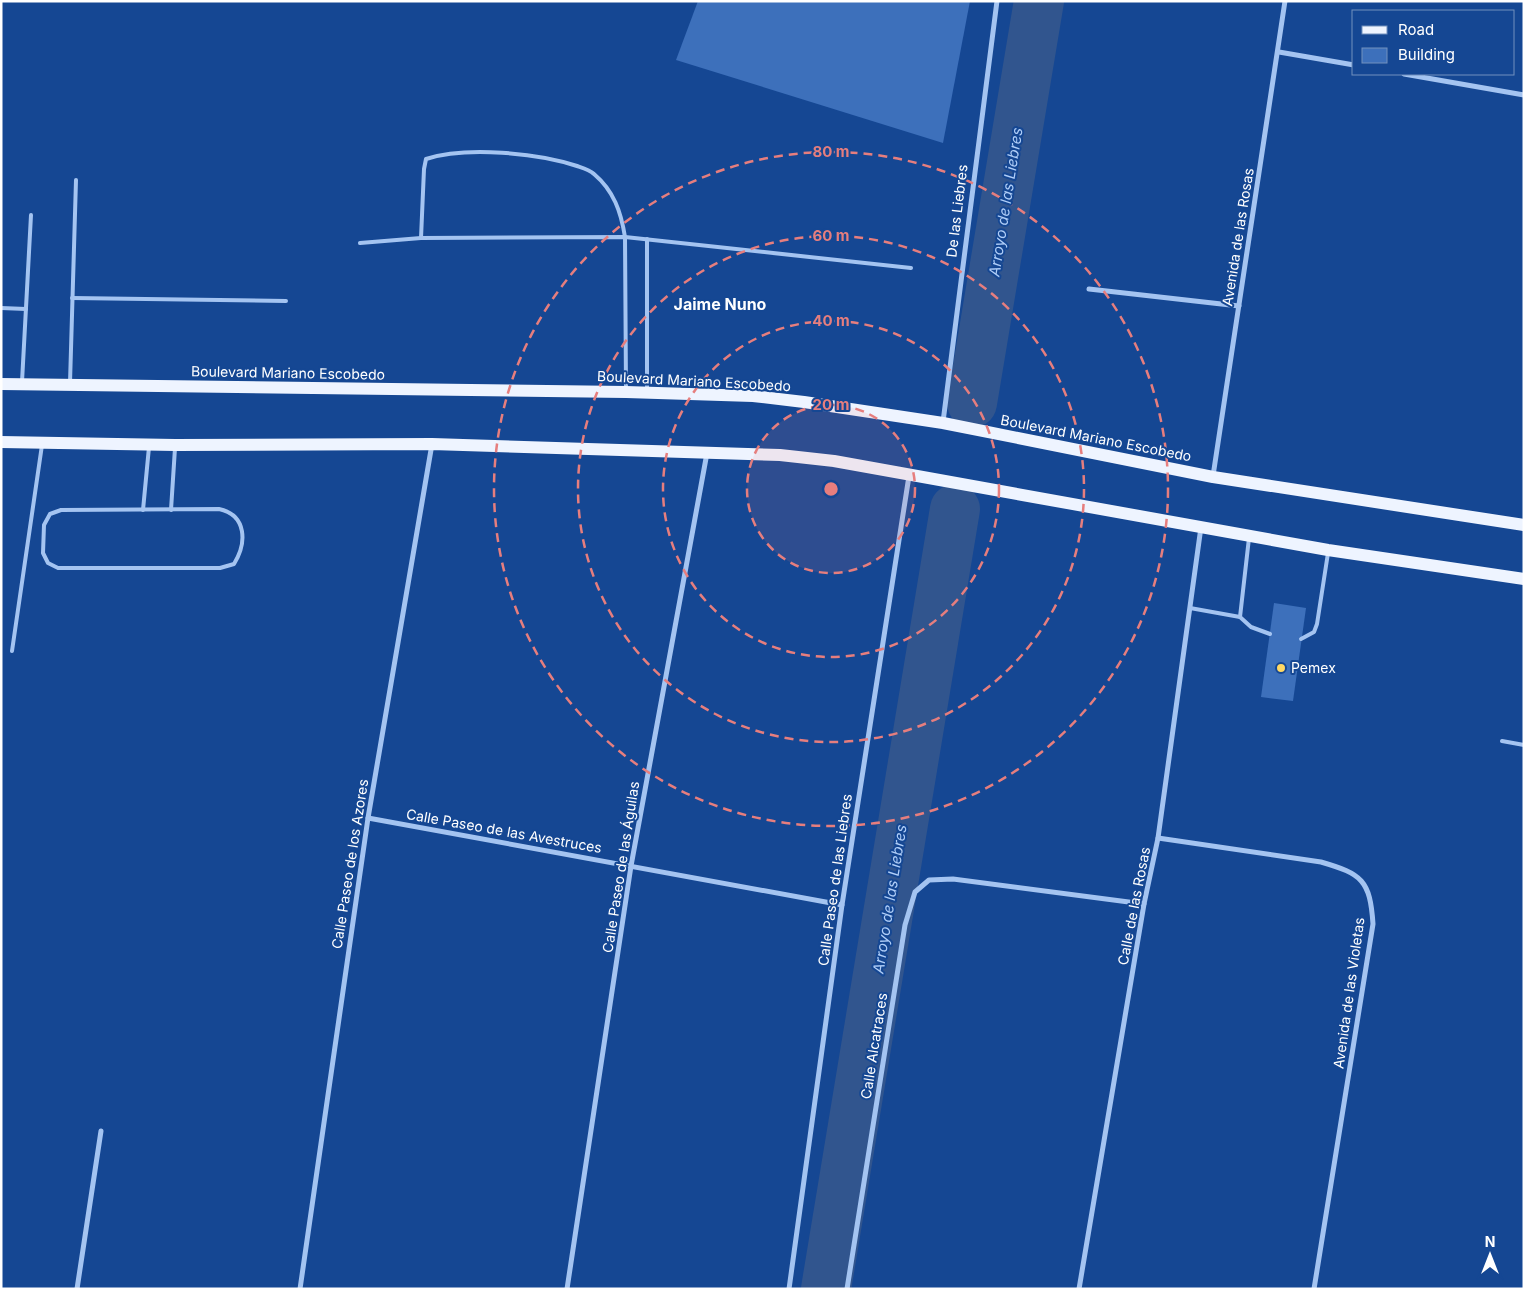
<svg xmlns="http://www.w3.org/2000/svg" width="1525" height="1290" font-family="Inter,sans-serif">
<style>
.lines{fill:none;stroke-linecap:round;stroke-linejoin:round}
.river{stroke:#31558e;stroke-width:50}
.building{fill:#3d70bb}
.lane{stroke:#a4c4f1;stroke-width:4}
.street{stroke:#a4c4f1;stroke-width:5}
.primary{stroke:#eef4ff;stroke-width:12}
.ring{fill:none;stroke:#e67e7e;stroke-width:2.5;stroke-dasharray:9 6}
.poi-dot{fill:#ffd864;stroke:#154793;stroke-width:2}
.labels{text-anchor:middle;stroke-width:4;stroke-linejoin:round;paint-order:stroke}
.street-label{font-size:14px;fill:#fff;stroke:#154793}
.poi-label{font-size:14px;fill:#fff;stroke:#154793;text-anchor:start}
.water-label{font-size:15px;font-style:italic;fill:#b0cef8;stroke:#154793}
.quarter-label{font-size:16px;font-weight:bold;fill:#fff;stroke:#154793}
.centre{fill:#e67e7e;stroke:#154793;stroke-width:2.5}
.ring-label{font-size:15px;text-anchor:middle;font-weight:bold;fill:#e67e7e;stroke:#154793;stroke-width:4;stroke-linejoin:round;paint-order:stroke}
</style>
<rect width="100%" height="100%" fill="#154793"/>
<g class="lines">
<g class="river">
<path d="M 972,403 L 1039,1"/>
<path d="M 826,1289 L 955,509"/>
</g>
</g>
<g class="building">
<path d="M 698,1 L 970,1 L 943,143 L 676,60 Z"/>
<path d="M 1274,603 L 1306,608 L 1293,701 L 1261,697 Z"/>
</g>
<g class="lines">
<g class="lane">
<path d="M 421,238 L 424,169 L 426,159 C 466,146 538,153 577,166 C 583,168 590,170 594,174 C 614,191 621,212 625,237 L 626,390"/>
<path d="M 360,243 L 421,238 L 625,237 L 911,268"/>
<path d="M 72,298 L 286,301"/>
<path d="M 1,308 L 26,309"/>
<path d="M 22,382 L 31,215"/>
<path d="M 70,383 L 76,180"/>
<path d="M 647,390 L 647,239"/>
<path d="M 219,509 C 247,515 247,543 234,564 L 220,568 L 58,568 L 48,563 L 43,553 L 44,525 L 50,514 L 61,510 Z"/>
<path d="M 143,510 L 149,447"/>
<path d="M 171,510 L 175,448"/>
<path d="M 1249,538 L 1240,617 L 1251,627 L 1270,634"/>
<path d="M 1190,608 L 1240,617"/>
<path d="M 1301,639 L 1314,632 L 1317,624 L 1328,553"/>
<path d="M 12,651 L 42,445"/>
<path d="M 1502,741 L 1524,745"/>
</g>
<g class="street">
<path d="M 1279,52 L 1354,65"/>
<path d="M 1404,74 L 1524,95"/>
<path d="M 1089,289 L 1239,306"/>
<path d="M 943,422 L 997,1"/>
<path d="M 1213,476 L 1285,1"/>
<path d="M 368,818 L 842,905"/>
<path d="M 1158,838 L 1321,862 C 1362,874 1370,880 1373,924 L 1314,1289"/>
<path d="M 77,1289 L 101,1131"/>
<path d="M 300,1289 L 368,818 L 432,444"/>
<path d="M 567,1289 L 631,866 L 707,453"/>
<path d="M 789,1289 L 842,905 L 909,476"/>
<path d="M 847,1289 L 905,925 L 915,892 L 929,880 L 953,879 L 1144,904"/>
<path d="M 1079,1289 L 1144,904 L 1158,838 L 1201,527"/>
</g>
<g class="primary">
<path d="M 1,384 L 626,392 L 753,396 L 804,402 L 943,423 L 1213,477 L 1524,525"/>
<path d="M 1,442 L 175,445 L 432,444 L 780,455 L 834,461 L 1328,550 L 1524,579"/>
</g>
</g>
<circle cx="831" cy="489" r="84" fill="#e67e7e" fill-opacity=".12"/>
<g class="ring">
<circle cx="831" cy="489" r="84"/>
<circle cx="831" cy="489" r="168"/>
<circle cx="831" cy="489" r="253"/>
<circle cx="831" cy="489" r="337"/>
</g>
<circle class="poi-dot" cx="1281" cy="668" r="5"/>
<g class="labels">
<g class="street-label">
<text transform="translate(957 211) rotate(-83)" y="5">De las Liebres</text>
<text transform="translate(1238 237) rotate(-81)" y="5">Avenida de las Rosas</text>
<text transform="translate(288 373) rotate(1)" y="5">Boulevard Mariano Escobedo</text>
<text transform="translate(694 381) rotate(3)" y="5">Boulevard Mariano Escobedo</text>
<text transform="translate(1096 438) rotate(11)" y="5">Boulevard Mariano Escobedo</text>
<text transform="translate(504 831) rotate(10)" y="5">Calle Paseo de las Avestruces</text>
<text transform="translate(350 864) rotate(-81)" y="5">Calle Paseo de los Azores</text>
<text transform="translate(621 867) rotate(-81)" y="5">Calle Paseo de las Águilas</text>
<text transform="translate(835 880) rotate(-82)" y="5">Calle Paseo de las Liebres</text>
<text transform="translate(1134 906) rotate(-79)" y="5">Calle de las Rosas</text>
<text transform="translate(1349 993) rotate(-82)" y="5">Avenida de las Violetas</text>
<text transform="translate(874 1046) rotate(-81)" y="5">Calle Alcatraces</text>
</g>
<g class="poi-label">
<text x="1291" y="673">Pemex</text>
</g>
<g class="water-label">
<text transform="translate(1006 202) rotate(-81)" y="5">Arroyo de las Liebres</text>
<text transform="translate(890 899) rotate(-81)" y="5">Arroyo de las Liebres</text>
</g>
<g class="quarter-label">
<text x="720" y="310">Jaime Nuno</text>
</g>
</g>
<circle cx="831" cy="489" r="8" class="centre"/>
<g class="ring-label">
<text x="831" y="157">80 m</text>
<text x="831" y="241">60 m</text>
<text x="831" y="326">40 m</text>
<text x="831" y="410">20 m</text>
</g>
<rect width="1525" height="1290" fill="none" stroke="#ffffff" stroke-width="5"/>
<rect x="1352" y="10" width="162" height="65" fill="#154793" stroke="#7391be"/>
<rect x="1362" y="26" width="25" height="8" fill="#eef4ff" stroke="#7391be"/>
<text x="1398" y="35" font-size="15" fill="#ffffff">Road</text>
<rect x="1362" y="48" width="25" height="15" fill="#3d70bb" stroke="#7391be"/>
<text x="1398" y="60" font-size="15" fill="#ffffff">Building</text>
<g transform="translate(1490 1255)" stroke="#154793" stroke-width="4" paint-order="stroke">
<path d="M0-4L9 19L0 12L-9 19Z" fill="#ffffff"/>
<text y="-8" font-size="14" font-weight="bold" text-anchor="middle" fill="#ffffff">N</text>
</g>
</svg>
